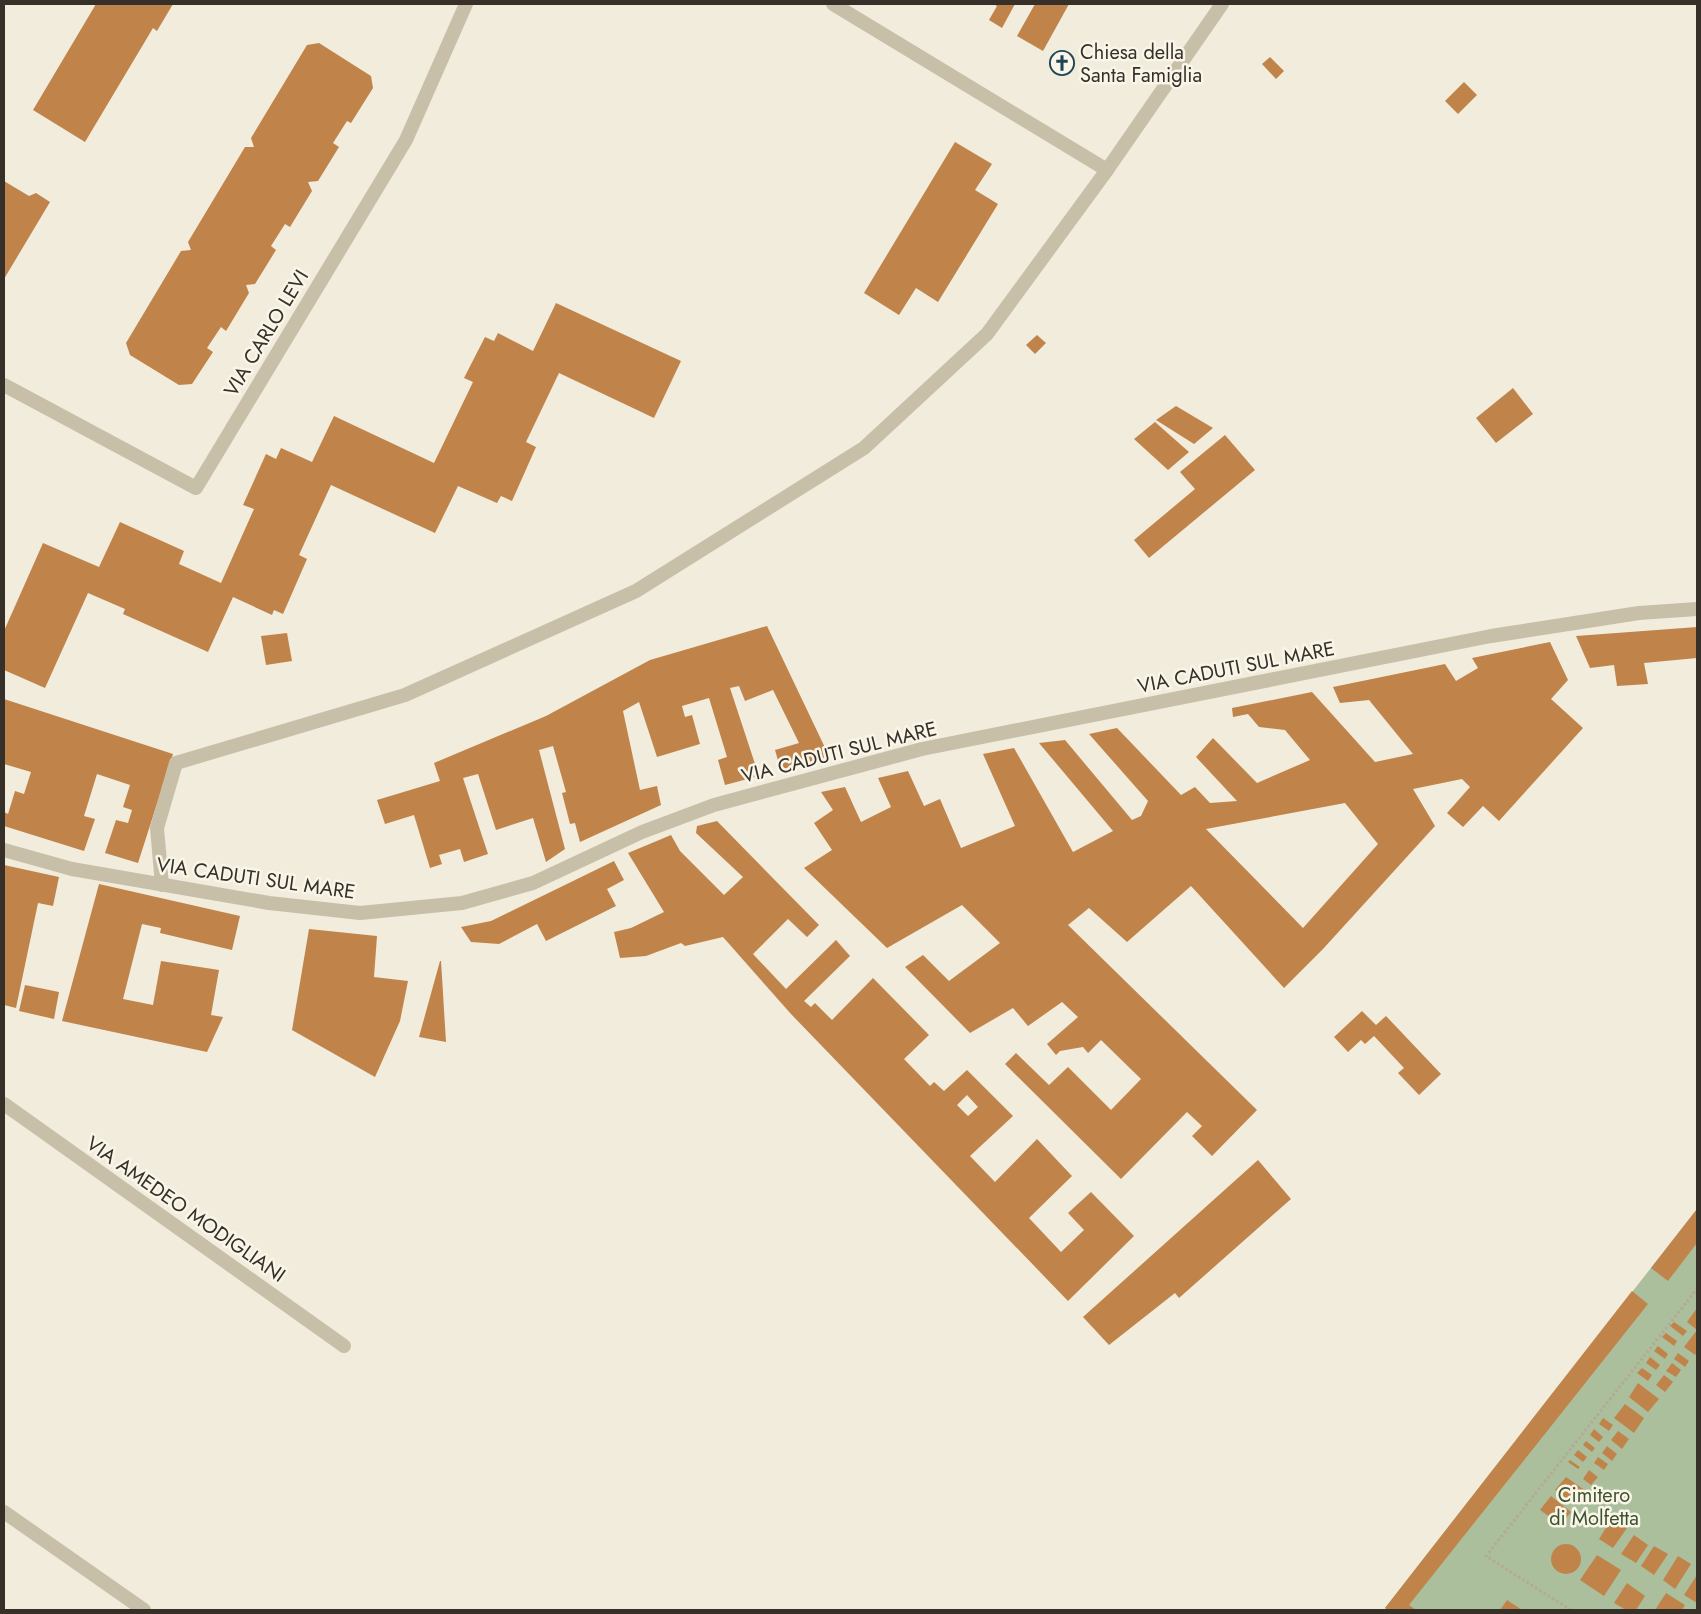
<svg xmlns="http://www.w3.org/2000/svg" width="1701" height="1614" font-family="Jost,sans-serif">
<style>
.green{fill:#abbf9d}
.building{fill:#c0844b;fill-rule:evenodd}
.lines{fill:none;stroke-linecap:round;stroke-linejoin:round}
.path{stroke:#b4a993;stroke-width:3;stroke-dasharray:2.5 2.5;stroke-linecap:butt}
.minor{stroke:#c8bfa9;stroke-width:14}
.labels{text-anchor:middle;stroke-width:5;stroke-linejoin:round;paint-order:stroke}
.poi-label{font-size:20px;fill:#363028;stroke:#f9f5e8;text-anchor:start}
.street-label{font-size:20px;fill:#363028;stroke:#f9f5e8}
.park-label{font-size:20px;fill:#3c532d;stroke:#f9f5e8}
</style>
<rect width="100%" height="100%" fill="#f1ecdc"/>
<path class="green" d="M 1697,1209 L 1697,1610 L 1388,1610 L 1385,1608 Z"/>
<g class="building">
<path d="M 96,4 L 173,4 L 157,31 L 153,28 L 85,142 L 33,110 Z"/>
<path d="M 993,4 L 1015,4 L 1002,28 L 989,20 L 997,6 Z"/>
<path d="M 1035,4 L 1069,4 L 1043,51 L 1017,36 Z"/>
<path d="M 319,43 L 371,76 L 373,88 L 351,123 L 347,121 L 333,143 L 339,147 L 318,181 L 308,182 L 312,191 L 290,227 L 285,224 L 271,246 L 276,250 L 255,284 L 246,285 L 249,293 L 226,331 L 221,327 L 207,348 L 213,352 L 192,384 L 179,385 L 130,355 L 126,343 L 181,251 L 191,250 L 188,242 L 245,147 L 254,147 L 251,138 L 307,45 Z"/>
<path d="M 1270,57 L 1284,71 L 1276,79 L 1262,64 Z"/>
<path d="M 1464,82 L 1477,95 L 1458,114 L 1445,101 Z"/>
<path d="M 955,142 L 992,164 L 975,190 L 998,204 L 938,302 L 916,288 L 899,315 L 864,293 Z"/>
<path d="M 4,181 L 29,196 L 36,193 L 50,202 L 4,279 Z"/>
<path d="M 556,303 L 681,361 L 654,418 L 559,373 L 526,442 L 536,447 L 512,501 L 501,496 L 497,503 L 458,486 L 435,533 L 331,485 L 299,555 L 307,559 L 283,614 L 274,610 L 272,615 L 233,597 L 208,652 L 123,614 L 125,609 L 88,593 L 45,688 L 4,670 L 4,631 L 43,543 L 99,567 L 120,522 L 184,551 L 179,564 L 221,583 L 254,509 L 243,505 L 266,454 L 276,459 L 281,448 L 312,462 L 334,416 L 434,463 L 473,382 L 464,378 L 485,337 L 494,341 L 498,333 L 533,351 Z"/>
<path d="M 1037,335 L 1046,343 L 1035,354 L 1026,345 Z"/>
<path d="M 1513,388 L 1533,414 L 1496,443 L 1476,418 Z"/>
<path d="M 1176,406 L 1213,428 L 1194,444 L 1156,420 Z"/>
<path d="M 1155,422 L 1189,452 L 1168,470 L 1134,439 Z"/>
<path d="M 1225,435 L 1255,470 L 1149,558 L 1134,540 L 1195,489 L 1180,472 Z"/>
<path d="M 767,626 L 829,756 L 781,771 L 775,750 L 799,743 L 773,690 L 745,701 L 739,686 L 730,688 L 759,776 L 725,785 L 718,760 L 727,757 L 709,698 L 682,706 L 685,717 L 692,715 L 700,744 L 657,757 L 639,702 L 623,711 L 640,790 L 657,786 L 661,805 L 580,842 L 575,823 L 570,824 L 562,793 L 566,792 L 553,746 L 539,750 L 565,849 L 546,862 L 533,818 L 496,830 L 478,774 L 463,778 L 488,854 L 464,862 L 460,849 L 439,855 L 442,864 L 430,868 L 414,815 L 385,824 L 377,800 L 440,781 L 434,763 L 546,716 L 650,660 Z"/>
<path d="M 1697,627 L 1697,658 L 1644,663 L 1648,684 L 1617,686 L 1614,665 L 1590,668 L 1576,636 Z"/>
<path d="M 287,633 L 292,661 L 266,665 L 261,636 Z"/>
<path d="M 1550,642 L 1568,680 L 1551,699 L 1583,728 L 1499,821 L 1483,806 L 1463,827 L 1447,813 L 1470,787 L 1462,779 L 1413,789 L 1435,826 L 1323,949 L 1284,988 L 1191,886 L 1127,942 L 1089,908 L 1068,925 L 1257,1110 L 1212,1156 L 1192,1136 L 1202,1126 L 1187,1112 L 1121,1179 L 1005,1064 L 1016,1053 L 1049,1085 L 1068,1067 L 1111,1110 L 1141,1079 L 1101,1040 L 1088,1053 L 1083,1047 L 1060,1051 L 1056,1055 L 1047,1044 L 1078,1017 L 1062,1002 L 1028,1026 L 1013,1008 L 970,1033 L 905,967 L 923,955 L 949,981 L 1000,943 L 962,905 L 887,948 L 804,868 L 832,850 L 814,823 L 833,810 L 821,792 L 845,787 L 861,822 L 891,807 L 878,778 L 908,771 L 924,806 L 940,799 L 961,848 L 1015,826 L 983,754 L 1014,748 L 1073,852 L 1113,831 L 1039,743 L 1065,740 L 1132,820 L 1141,816 L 1148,801 L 1089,734 L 1117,728 L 1181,795 L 1195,787 L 1210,803 L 1237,801 L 1196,757 L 1213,738 L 1257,783 L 1310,760 L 1285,730 L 1259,727 L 1248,714 L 1233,717 L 1232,708 L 1312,692 L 1375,762 L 1413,754 L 1369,700 L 1340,703 L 1333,687 L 1445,664 L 1456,681 L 1478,668 L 1472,658 ZM 1345,803 L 1378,844 L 1303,928 L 1206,829 Z"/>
<path d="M 4,699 L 173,754 L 138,863 L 105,853 L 116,820 L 128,823 L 132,810 L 123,807 L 130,785 L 97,774 L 84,816 L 95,819 L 84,851 L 4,826 L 4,812 L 8,814 L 15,791 L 24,794 L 31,772 L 4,764 Z"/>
<path d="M 717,821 L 819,925 L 807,937 L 788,919 L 753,954 L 786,989 L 836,940 L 850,956 L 804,1001 L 811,1007 L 815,1003 L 832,1020 L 873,978 L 929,1035 L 904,1059 L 930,1086 L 934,1082 L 944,1091 L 967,1070 L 1013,1116 L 970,1156 L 995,1182 L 1037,1139 L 1072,1176 L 1029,1218 L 1061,1252 L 1084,1230 L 1068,1213 L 1091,1192 L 1134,1236 L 1068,1301 L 791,1014 L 723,937 L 685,946 L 681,943 L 646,956 L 620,958 L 614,932 L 631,928 L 664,912 L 628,853 L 671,835 L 680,851 L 724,895 L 743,877 L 696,833 L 697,826 ZM 967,1095 L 978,1107 L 968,1116 L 957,1105 Z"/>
<path d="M 614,861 L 624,880 L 607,889 L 616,906 L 546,941 L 537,924 L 499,944 L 471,942 L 461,927 L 491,921 Z"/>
<path d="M 4,865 L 59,877 L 53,906 L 38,903 L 16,1008 L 4,1005 Z"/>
<path d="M 99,884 L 240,916 L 232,950 L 160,933 L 161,928 L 142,924 L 123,999 L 153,1005 L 161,961 L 219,970 L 211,1015 L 223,1017 L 207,1052 L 62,1021 Z"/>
<path d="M 309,929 L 377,936 L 374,977 L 408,981 L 400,1021 L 375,1077 L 292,1030 Z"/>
<path d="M 440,961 L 441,961 L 446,1042 L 419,1037 Z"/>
<path d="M 25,985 L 59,992 L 54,1019 L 19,1011 Z"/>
<path d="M 1362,1011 L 1376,1025 L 1386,1016 L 1441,1074 L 1419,1095 L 1398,1073 L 1404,1068 L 1374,1036 L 1365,1044 L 1361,1040 L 1348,1052 L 1334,1037 Z"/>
<path d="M 1258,1160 L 1291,1199 L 1179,1298 L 1175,1293 L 1109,1345 L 1083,1317 Z"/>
<path d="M 1697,1209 L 1697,1243 L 1668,1281 L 1651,1268 Z"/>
<path d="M 1632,1291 L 1648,1304 L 1409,1605 L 1416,1610 L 1388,1610 L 1385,1608 Z"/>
<path d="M 1697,1308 L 1697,1352 L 1695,1355 L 1684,1347 L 1697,1330 L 1687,1322 Z"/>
<path d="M 1674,1322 L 1687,1331 L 1683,1336 L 1670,1326 Z"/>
<path d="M 1666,1333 L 1677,1341 L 1674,1346 L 1662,1337 Z"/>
<path d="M 1658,1346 L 1668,1354 L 1665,1359 L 1654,1351 Z"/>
<path d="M 1678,1353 L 1689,1361 L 1685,1367 L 1674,1359 Z"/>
<path d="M 1650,1357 L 1660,1365 L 1656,1370 L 1646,1363 Z"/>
<path d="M 1672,1363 L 1681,1370 L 1676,1377 L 1666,1371 Z"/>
<path d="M 1642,1368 L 1652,1375 L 1648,1381 L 1637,1373 Z"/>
<path d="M 1664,1375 L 1673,1382 L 1665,1392 L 1656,1385 Z"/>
<path d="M 1638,1383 L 1659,1399 L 1648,1412 L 1629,1397 Z"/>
<path d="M 1625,1404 L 1644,1418 L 1634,1433 L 1614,1418 Z"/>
<path d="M 1603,1418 L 1613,1425 L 1609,1431 L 1599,1424 Z"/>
<path d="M 1594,1429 L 1603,1437 L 1599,1442 L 1590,1435 Z"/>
<path d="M 1618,1431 L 1629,1439 L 1622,1449 L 1611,1440 Z"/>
<path d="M 1586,1441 L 1595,1448 L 1592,1452 L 1583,1445 Z"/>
<path d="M 1607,1446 L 1617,1454 L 1612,1461 L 1602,1453 Z"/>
<path d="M 1578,1450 L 1587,1457 L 1583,1462 L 1574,1455 Z"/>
<path d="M 1598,1457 L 1608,1464 L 1604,1470 L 1594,1463 Z"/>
<path d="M 1570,1460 L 1580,1467 L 1578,1469 L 1568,1462 Z"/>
<path d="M 1589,1470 L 1598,1477 L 1591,1485 L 1583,1479 Z"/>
<path d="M 1566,1477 L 1586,1491 L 1575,1505 L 1555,1490 Z"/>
<path d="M 1551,1496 L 1571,1512 L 1561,1525 L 1540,1510 Z"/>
<path d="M 1612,1518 L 1627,1528 L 1613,1548 L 1599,1539 Z"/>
<path d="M 1634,1535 L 1648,1545 L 1636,1563 L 1621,1554 Z"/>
<circle cx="1566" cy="1559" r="15"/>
<path d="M 1654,1546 L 1668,1554 L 1654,1575 L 1641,1566 Z"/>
<path d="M 1597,1555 L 1621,1570 L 1604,1596 L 1580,1580 Z"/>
<path d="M 1678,1556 L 1691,1564 L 1675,1589 L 1663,1580 Z"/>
<path d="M 1697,1575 L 1697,1603 L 1684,1595 Z"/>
<path d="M 1627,1583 L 1645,1596 L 1636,1610 L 1626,1610 L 1614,1603 Z"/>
<path d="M 1666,1593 L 1685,1605 L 1682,1610 L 1655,1610 Z"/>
<path d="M 1507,1600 L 1522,1610 L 1500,1610 Z"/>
</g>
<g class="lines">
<path class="path" d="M 1571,1610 L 1486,1556 L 1697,1289"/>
<g class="minor">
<path d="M 833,4 L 1107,170"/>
<path d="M 4,385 L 196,488 L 406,140 L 466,4"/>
<path d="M 4,850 L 72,869 L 269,903 L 360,913 L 462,903 L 533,883 L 642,832 L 714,805 L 922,749 L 1491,636 L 1639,613 L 1697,609"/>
<path d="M 162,885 L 157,828 L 176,763 L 405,695 L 636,591 L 864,448 L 987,334 L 1107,170 L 1222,4"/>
<path d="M 4,1104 L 344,1346"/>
<path d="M 4,1512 L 144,1610"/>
</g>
</g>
<defs>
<symbol id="church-ring" viewBox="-11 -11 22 22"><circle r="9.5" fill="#f9f5e8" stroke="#204555" stroke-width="1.5"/><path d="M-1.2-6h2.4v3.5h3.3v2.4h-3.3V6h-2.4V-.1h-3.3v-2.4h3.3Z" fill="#204555"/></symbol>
</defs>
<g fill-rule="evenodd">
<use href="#church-ring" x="1048" y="49" width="28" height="28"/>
</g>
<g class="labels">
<g class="poi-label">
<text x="1080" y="59">Chiesa della<tspan x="1080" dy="23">Santa Famiglia</tspan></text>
</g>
<g class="street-label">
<text transform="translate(266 333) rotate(-59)" y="7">VIA CARLO LEVI</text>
<text transform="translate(1236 667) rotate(-11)" y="7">VIA CADUTI SUL MARE</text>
<text transform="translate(839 752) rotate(-14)" y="7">VIA CADUTI SUL MARE</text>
<text transform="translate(256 878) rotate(8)" y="7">VIA CADUTI SUL MARE</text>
<text transform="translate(186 1209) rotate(35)" y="7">VIA AMEDEO MODIGLIANI</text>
</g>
<g class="park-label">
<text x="1594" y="1502">Cimitero<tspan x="1594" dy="23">di Molfetta</tspan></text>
</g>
</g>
<rect width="1701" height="1614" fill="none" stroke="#363028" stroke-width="10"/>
</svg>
